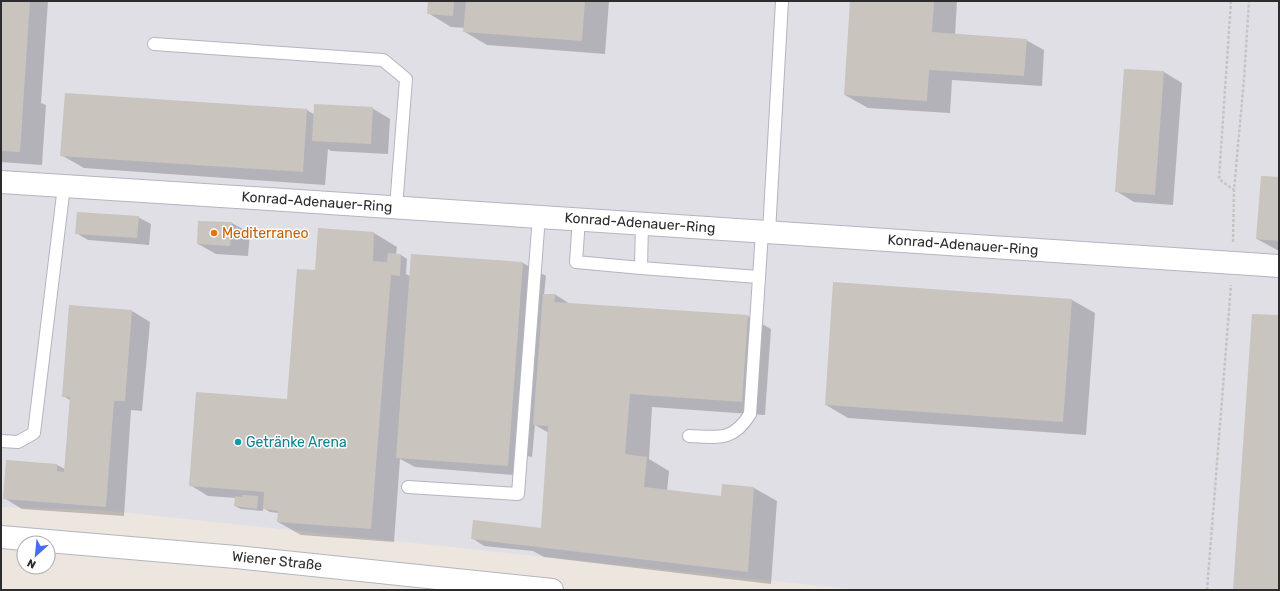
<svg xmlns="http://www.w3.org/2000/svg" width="1280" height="591" font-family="Rubik,sans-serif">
  <rect width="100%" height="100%" fill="#ede6df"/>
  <path fill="#e0dfe6" d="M1,1H1279V590H858L100,510L1,507Z"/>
  <path fill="#0003" d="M1,1H48L41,103L46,105L42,165L1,162Z
    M429,1H609L605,54L487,45L465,32V28L451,27L428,13Z
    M851,1H957L955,35L1026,40L1044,50L1042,86L952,80L950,113L868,108L845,95Z
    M1125,70L1164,72L1182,83L1173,205L1134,202L1116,191Z
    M372,108L390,119L388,154L331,151L328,149L325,185L84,168L61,155L307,110L315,115Z
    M1279,178V251L1257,239Z
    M138,217L151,224L149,245L88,240L76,233Z
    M232,223L250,233L248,256L216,254L198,244Z
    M319,229L374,233L397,247L396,255H401L407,259L406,274L410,276L523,263L546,276L544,295H556L570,304L748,316L771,329L765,415L652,407L649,459L669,471L667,491L722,497L754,488L777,501L771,584L544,557L533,551L484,546L472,538L542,529L549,433L535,425L532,457L527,456L526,476L415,467L400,459L394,542L301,535L278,522L279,513L270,512L263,508V511L241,509L235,506L236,498L208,496L190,485L288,400L316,271Z
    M1072,300L1095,313L1086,435L848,418L826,405Z
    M132,311L150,322L142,411L131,410L124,516L22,509L4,498L57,465L65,469L70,400L63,396Z"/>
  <path fill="#c9c4bd" d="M1,1H30L20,152L1,151Z
    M428,1H454L453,16L427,14Z
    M466,1H585L582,41L463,32Z
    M850,1H934L932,32L1027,39L1024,76L929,70L927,101L844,95Z
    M1124,69L1164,71L1155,195L1115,192Z
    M65,93L307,109L303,172L60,156Z
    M314,104L373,107L371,144L312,141Z
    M1261,176L1279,177V241L1256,239Z
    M77,212L139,216L137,238L75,234Z
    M198,221L232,222L230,246L197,244Z
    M318,228L374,232L373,261L387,262L388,253L401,254L400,276L391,275L371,529L277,522L278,511L263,509L264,492L189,486L196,392L287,399L297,269L315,270Z
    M411,254L523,262L508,466L396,458Z
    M833,282L1072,299L1063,422L825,405Z
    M543,294H556L554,302L748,315L742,402L630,394L625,454L647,457L644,487L721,496L722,484L754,487L748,572L471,539L473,520L541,528L548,426L533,425Z
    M69,305L132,310L125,401H114L106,507L3,499L6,460L57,464V471L64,472L70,397H62Z
    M1252,314L1279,315V590H1233Z
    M243,495L258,496L257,509L234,506L235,496L242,497Z"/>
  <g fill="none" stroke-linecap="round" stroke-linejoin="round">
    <defs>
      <path id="service" d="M154,44L383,60L406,79L396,207
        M579,219L576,262L641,268
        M642,223L641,268L758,277
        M769,232L782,1
        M689,436C718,437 733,442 750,414L762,232
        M1,441L18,442L34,433L64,186
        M408,487L518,494L539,216"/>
      <path id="minor" d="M1,182L269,199L1279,266"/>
      <path id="tertiary" d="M1,537L236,557L552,590"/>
    </defs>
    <use href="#service" stroke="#b2b5bf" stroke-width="14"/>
    <use href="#minor" stroke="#b2b5bf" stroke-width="24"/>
    <use href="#tertiary" stroke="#b2b5bf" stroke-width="24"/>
    <path stroke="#c4c4c4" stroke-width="2.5" stroke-dasharray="3 2" stroke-linecap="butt" d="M1231,1L1219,179L1234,190
      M1233,242L1234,190L1244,79L1249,1
      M1207,590L1231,285"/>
    <use href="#service" stroke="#fff" stroke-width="12"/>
    <use href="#minor" stroke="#fff" stroke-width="22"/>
    <use href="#tertiary" stroke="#fff" stroke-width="22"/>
  </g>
  <circle fill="#e8710a" stroke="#fff" stroke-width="1.5" cx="214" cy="233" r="4"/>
  <circle fill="#0f9aa8" stroke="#fff" stroke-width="1.5" cx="238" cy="442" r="4"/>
  <g text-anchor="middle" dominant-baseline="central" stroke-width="3" stroke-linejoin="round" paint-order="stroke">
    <g font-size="14" fill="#2c2c2c" stroke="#fff">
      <text transform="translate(317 202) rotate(4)">Konrad-Adenauer-Ring</text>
      <text transform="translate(640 223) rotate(4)">Konrad-Adenauer-Ring</text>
      <text transform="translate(963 245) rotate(4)">Konrad-Adenauer-Ring</text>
      <text transform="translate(277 561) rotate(6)">Wiener Straße</text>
    </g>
    <g font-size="14" fill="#c56008" stroke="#fff" text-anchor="start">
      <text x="222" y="233">Mediterraneo</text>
    </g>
    <g font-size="14" fill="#0d838f" stroke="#fff" text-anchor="start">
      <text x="246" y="442">Getränke Arena</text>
    </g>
  </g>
  <rect width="1280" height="591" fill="none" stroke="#2c2c2c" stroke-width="4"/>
  <g transform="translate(36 555) rotate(207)"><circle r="19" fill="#ffffff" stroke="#ababab"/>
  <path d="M0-3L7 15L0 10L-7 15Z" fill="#456cf3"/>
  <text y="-6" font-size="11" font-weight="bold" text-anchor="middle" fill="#2c2c2c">N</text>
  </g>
</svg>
